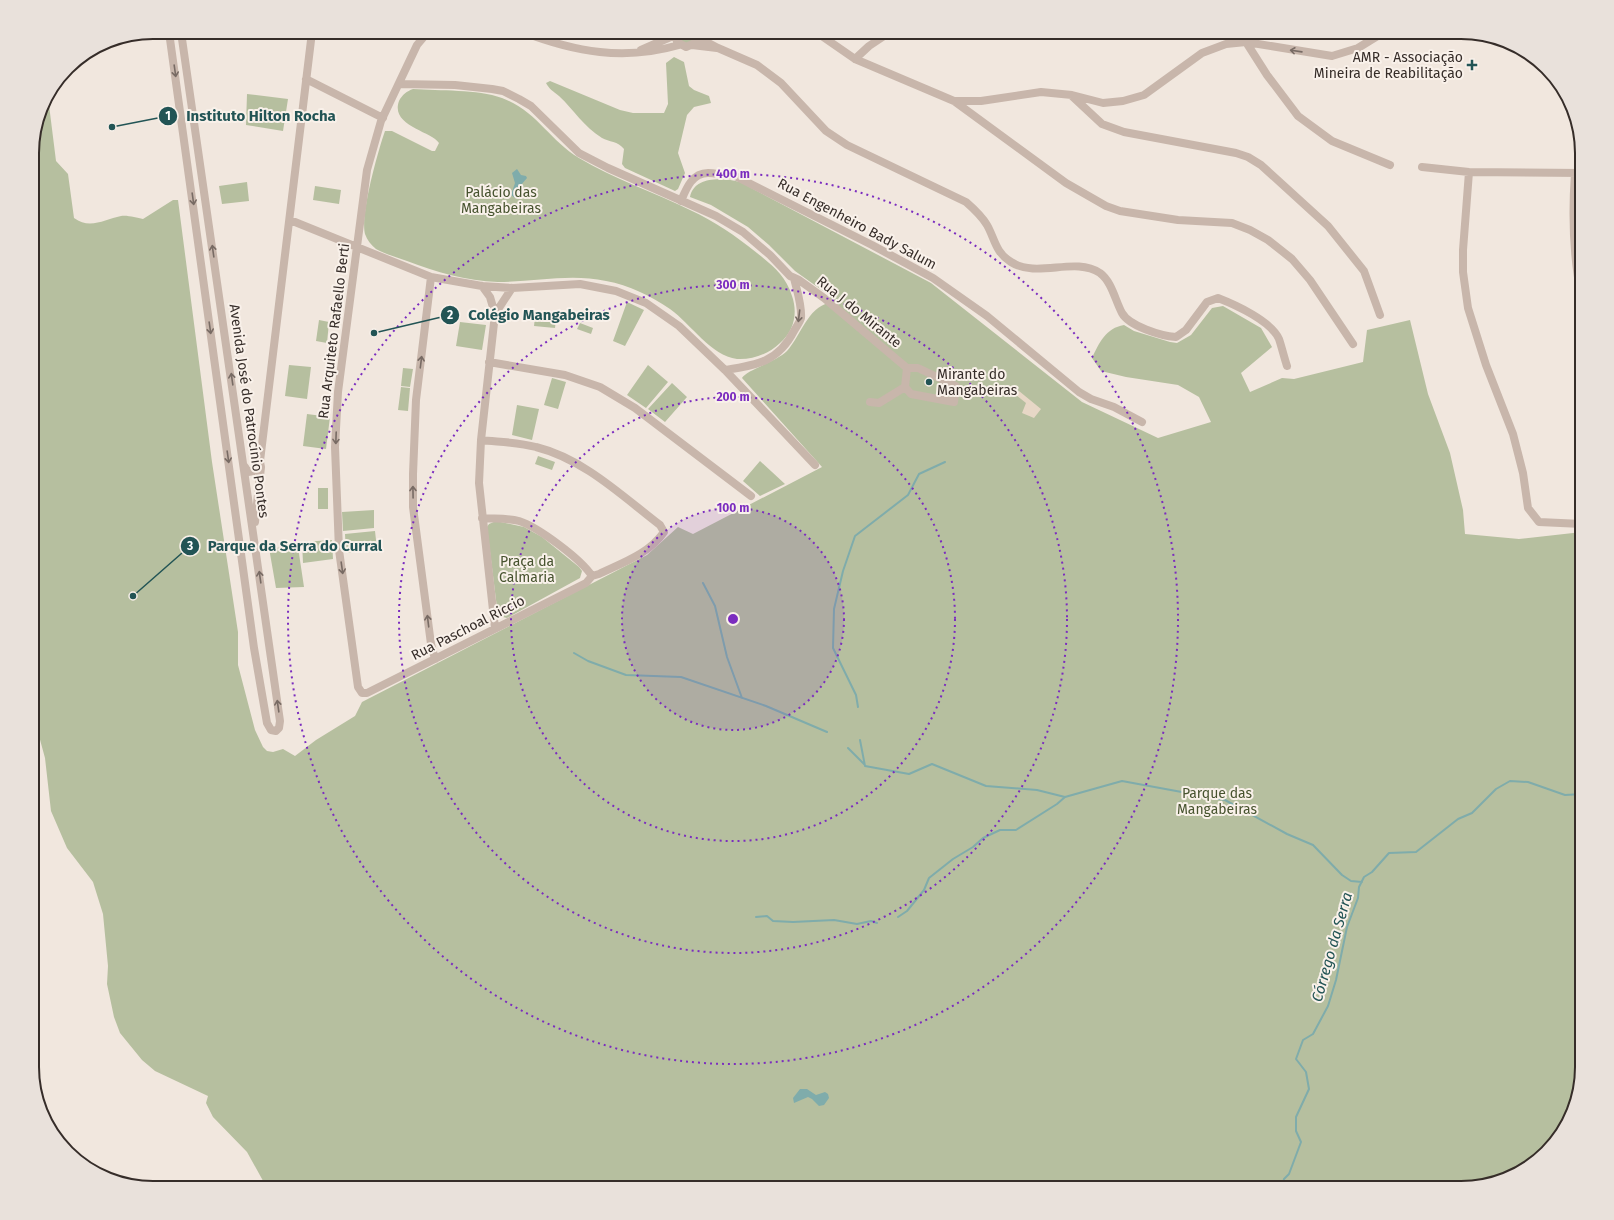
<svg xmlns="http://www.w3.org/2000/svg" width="1614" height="1220" font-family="'Fira Sans',sans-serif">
  <rect width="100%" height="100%" fill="#f1e7de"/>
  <path fill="#b6bf9f" d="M678,32H693L694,36L691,43H681Z
    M674,57L684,62L689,86L694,90L709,96L711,103L694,107L687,115L678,153L685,173L678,189L675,191L625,168L622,164L624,149C618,141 609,142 602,138C584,127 574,110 559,96C553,91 549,89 546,83L550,81L620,110L633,113H664L668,104L666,63Z
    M413,89C440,91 477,89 502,98C537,111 549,140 579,158C614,179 654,192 690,210C714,221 736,236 757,253C773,266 786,276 792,296C798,313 794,331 780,343C769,354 752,360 737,359C711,356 691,324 670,309C651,296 629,285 606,281C570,273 534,282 498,282C466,281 436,272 407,261C396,257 385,254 376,249C371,245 367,240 365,234C360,215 378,151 385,131H392L432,151H435L439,143C431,131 390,126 399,101C402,95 407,91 413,89Z
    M247,94L288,99L283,131L246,125Z
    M48,97L56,161L68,174L74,218C90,230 105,219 121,216C128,215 137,218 143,219L173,200H178L212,462L238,632V665L255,730L263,747L267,751L273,752L283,749L295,756L316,740L355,716L362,702L647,555L678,527L693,534L822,467L742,378C746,370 776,362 787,351C800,337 808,307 829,303L830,296L795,271L769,245L748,227L711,205L690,197C694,175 725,178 740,182L931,283L1082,402L1158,438L1211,422L1199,397L1178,385L1126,377L1101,371L1092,358C1099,343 1106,328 1124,325L1134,331L1170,342L1177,343L1191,335L1212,308L1223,306L1261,328L1272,347L1241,373L1250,392L1282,378L1294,379L1363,362L1367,330L1410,320L1428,394L1450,453L1463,510L1465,534L1519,539L1582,532V1067L1575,1106L1557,1141L1514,1176L1461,1188H267L247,1152L213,1117L206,1103L208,1096L155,1071L142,1060L120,1033L114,1017L107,984L108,966L103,914L93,882L67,848L51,811L45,758L36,725V719L35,725L32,721V146L41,107Z
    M247,182L249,201L222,204L219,186Z
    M315,186L341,190L339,204L313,200Z
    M1582,187V277C1579,258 1573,202 1582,187Z
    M627,302L644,310L625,346L613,341Z
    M535,317L556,319L555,328L534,326Z
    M319,320L329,322L327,343L316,341Z
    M460,322L486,325L482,350L456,346Z
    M580,323L593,328L591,334L577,329Z
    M289,365L311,367L307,399L285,396Z
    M648,365L668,382L646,408L627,395Z
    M403,368L413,369L410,387L401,386Z
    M552,378L566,382L558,409L544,405Z
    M672,383L687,397L665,422L648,409Z
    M401,387L410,388L408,411L398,410Z
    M517,405L539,409L532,440L512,435Z
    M307,414L330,417L326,449L303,446Z
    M538,456L555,462L552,470L535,464Z
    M760,461L785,484L760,496L743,481Z
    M318,488H328V509H318Z
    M374,510V528L343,531L342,512Z
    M496,521L524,527L542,537L579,567L582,571L580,578L507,618L503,617L497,608L487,527L489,524Z
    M375,531L377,549L346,553L345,534Z
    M332,540L333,559L303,563L302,542Z
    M298,547L304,587L276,588L269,548Z"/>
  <path fill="#e7d7c6" d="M1019,391L1041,409L1034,418L1022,413L1026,403L1016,395Z"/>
  <path fill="#7facab" d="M517,169L521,175L526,176L527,178L521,185L518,195L515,198L511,195L515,183L512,173Z
    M800,1089H807L816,1095L825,1092L828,1094L829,1098L824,1105L819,1106L812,1099L808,1097L794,1103L793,1098Z"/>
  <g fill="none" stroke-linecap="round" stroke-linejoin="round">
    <path stroke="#7facab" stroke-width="2" d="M703,583L715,606L727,657L742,698
      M574,653L588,661L626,675L681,677L766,706L827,732
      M858,707L856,695L833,648L834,609L843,571L855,536L908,495L919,474L945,462
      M860,740L865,766L909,774L932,764L986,786L1037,790L1065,797
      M848,748L864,764
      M756,917L767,916L773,921L793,922L834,920L857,924L871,921L877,923
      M898,917L907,911L924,890L929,878L953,859L973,847L983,838L1000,830H1016L1057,804L1065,797L1122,781L1225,800L1287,834L1313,845L1342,875L1351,881L1362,882
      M1282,1188L1284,1179L1289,1174L1301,1142L1296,1131V1117L1309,1089L1306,1072L1296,1059L1303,1040L1313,1034L1328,1006L1336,980L1347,927L1358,898L1359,887L1364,877L1372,872L1389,853L1416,852L1458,819L1472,813L1496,789L1510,781L1528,782L1565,795L1582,794"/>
    <path stroke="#c8b6ab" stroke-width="8" d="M169,32L254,648L267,723L271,730L276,731L279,728L280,721L181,32
      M428,32L417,45L381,121L367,170L338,392L335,447L339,550L358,687L362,693H367L586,583L592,576L599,574C622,563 649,554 664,532L660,525C622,496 584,459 536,447C518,442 499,442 481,440
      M523,32C575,52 624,61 679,45
      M675,32L677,42L686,47L695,43L697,37L696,32
      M816,32L855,59L954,101L1066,183L1106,206L1120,211L1178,220L1232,223L1250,230L1268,240L1292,259L1310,280L1353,344
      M697,37L718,48L757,65L781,83L826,131L847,145L966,202C974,209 981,215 987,225C995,239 995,252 1011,262C1038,279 1074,256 1100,273C1112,282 1115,300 1122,313C1129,326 1161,336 1176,337L1186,330L1207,302L1218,298C1236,305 1271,321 1279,339C1282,348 1284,357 1287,366
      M1246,42L1267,75L1298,116L1332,141L1390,165
      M692,45L717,48
      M641,50L675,35
      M855,59L869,46L890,32
      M306,79L383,118
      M399,84L455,85L492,89L503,91L519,99L531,106L579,153L608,168L716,216L743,232L770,255L790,276L799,280L824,298L907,368
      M1072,96L1102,124L1124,132L1236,153L1248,157L1261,165L1328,226L1364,271L1380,315
      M954,101H981L1041,92L1072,95L1103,103L1123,101L1144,95L1202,53L1226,44L1246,42L1332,56L1358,48L1384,32
      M1422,167L1469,172L1582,173
      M1469,172L1463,250V272L1468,308L1486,365L1513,434L1523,473L1528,508L1539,522L1582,524
      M1575,173C1572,215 1573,258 1582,299
      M681,201C686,189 692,173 708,173C717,173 724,176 733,175L872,245L933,278L987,316L1079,392L1091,399L1114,407L1142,422
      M290,220L431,277L482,286L512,288L580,284L616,291L646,303L679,326L725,370L815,465
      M431,277L416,400L413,474V507L431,644L435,659
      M482,286L490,297L495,314L512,288
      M495,314L481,440L479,483L495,628
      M489,362L565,375L600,387L635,408L751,496
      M907,368H918L956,386L954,402L911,394L905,387Z
      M725,370C757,365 778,362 794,331C796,327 800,322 801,318C802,305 797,291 794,278
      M870,402L879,403L905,387
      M245,467L248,472L254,471L260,461L312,32
      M482,518C494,519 508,518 519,521C538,527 581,559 592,576
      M255,522L261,467L260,462"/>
  </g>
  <defs><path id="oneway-shaft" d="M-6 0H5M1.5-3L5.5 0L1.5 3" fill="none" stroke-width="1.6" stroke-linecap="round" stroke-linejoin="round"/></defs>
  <g stroke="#786b64">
    <use href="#oneway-shaft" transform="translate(1296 51) rotate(-172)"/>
    <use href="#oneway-shaft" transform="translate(175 71) rotate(82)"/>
    <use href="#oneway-shaft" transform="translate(193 199) rotate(82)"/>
    <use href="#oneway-shaft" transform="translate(213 251) rotate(-98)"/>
    <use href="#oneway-shaft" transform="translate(799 316) rotate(97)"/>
    <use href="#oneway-shaft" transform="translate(210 328) rotate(82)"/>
    <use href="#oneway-shaft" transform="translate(421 362) rotate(-83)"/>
    <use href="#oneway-shaft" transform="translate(232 379) rotate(-98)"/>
    <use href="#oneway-shaft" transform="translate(336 438) rotate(92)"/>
    <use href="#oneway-shaft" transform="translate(228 457) rotate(82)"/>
    <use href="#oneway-shaft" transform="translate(413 492) rotate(-91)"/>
    <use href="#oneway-shaft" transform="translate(342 568) rotate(82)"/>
    <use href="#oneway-shaft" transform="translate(260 577) rotate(-98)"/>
    <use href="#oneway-shaft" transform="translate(428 621) rotate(-97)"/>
    <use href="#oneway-shaft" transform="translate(278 706) rotate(-98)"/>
  </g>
  <circle cx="733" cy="619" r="111" fill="#7b2cbf" fill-opacity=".12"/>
  <g fill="none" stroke="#7b2cbf" stroke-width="2" stroke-dasharray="2 4">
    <circle cx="733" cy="619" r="111"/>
    <circle cx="733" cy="619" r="222"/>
    <circle cx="733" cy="619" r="334"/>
    <circle cx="733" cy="619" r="445"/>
  </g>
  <g fill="#225455" stroke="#f9f1ea" stroke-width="1.5">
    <path d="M1470 59h4v4h4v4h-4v4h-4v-4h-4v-4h4z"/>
    <circle cx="929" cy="382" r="4"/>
  </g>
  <g text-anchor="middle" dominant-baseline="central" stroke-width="4" stroke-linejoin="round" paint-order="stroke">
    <g font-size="14" fill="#362d29" stroke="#f9f1ea" text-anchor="end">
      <text x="1463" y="57">AMR - Associação<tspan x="1463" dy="16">Mineira de Reabilitação</tspan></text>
      <text x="937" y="374" text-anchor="start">Mirante do<tspan x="937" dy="16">Mangabeiras</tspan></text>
    </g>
    <g font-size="14" fill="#47532f" stroke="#f9f1ea">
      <text x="501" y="192">Palácio das<tspan x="501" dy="16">Mangabeiras</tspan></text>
      <text x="527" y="561">Praça da<tspan x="527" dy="16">Calmaria</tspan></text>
      <text x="1217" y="793">Parque das<tspan x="1217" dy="16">Mangabeiras</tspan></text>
    </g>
    <g font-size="14" fill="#362d29" stroke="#f9f1ea">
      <text transform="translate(857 224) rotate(28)">Rua Engenheiro Bady Salum</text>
      <text transform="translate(859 312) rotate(39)">Rua J do Mirante</text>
      <text transform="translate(334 331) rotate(-83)">Rua Arquiteto Rafaello Berti</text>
      <text transform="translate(249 411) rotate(82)">Avenida José do Patrocínio Pontes</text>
      <text transform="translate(468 628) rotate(-27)">Rua Paschoal Riccio</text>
    </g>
    <g font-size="15" font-style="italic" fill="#225455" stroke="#f9f1ea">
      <text transform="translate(1332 947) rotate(-74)">Córrego da Serra</text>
    </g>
  </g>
  <path d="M0 0H1614V1220H0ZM153 39H1461A114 114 0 0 1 1575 153V1067A114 114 0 0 1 1461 1181H153A114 114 0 0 1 39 1067V153A114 114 0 0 1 153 39Z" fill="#e9e1db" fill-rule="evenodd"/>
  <path fill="none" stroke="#362d29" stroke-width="2" d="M153 39H1461A114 114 0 0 1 1575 153V1067A114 114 0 0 1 1461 1181H153A114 114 0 0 1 39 1067V153A114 114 0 0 1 153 39Z"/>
  <circle cx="733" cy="619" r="6" fill="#7b2cbf" stroke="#f9f1ea" stroke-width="2"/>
  <g font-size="12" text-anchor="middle" font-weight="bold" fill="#7b2cbf" stroke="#f9f1ea" stroke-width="4" stroke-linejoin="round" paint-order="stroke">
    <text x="733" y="178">400 m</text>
    <text x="733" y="289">300 m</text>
    <text x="733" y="401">200 m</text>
    <text x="733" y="512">100 m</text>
  </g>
  <path fill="none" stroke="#225455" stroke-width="1.5" d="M112 127L168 116M374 333L450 315M133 596L190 546"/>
  <g fill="#225455" stroke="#f9f1ea" stroke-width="1.5">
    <circle cx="112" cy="127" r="4"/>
    <circle cx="374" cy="333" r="4"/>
    <circle cx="133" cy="596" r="4"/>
    <circle cx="168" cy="116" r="10"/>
    <circle cx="450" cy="315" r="10"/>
    <circle cx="190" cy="546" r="10"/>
  </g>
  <g font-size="12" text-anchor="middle" font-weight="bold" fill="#fff">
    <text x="168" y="120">1</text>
    <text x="450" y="319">2</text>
    <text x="190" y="550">3</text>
  </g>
  <g font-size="15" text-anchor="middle" font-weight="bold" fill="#225455" stroke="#f9f1ea" stroke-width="4" stroke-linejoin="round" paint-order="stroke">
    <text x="261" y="121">Instituto Hilton Rocha</text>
    <text x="539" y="320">Colégio Mangabeiras</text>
    <text x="295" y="551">Parque da Serra do Curral</text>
  </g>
</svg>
